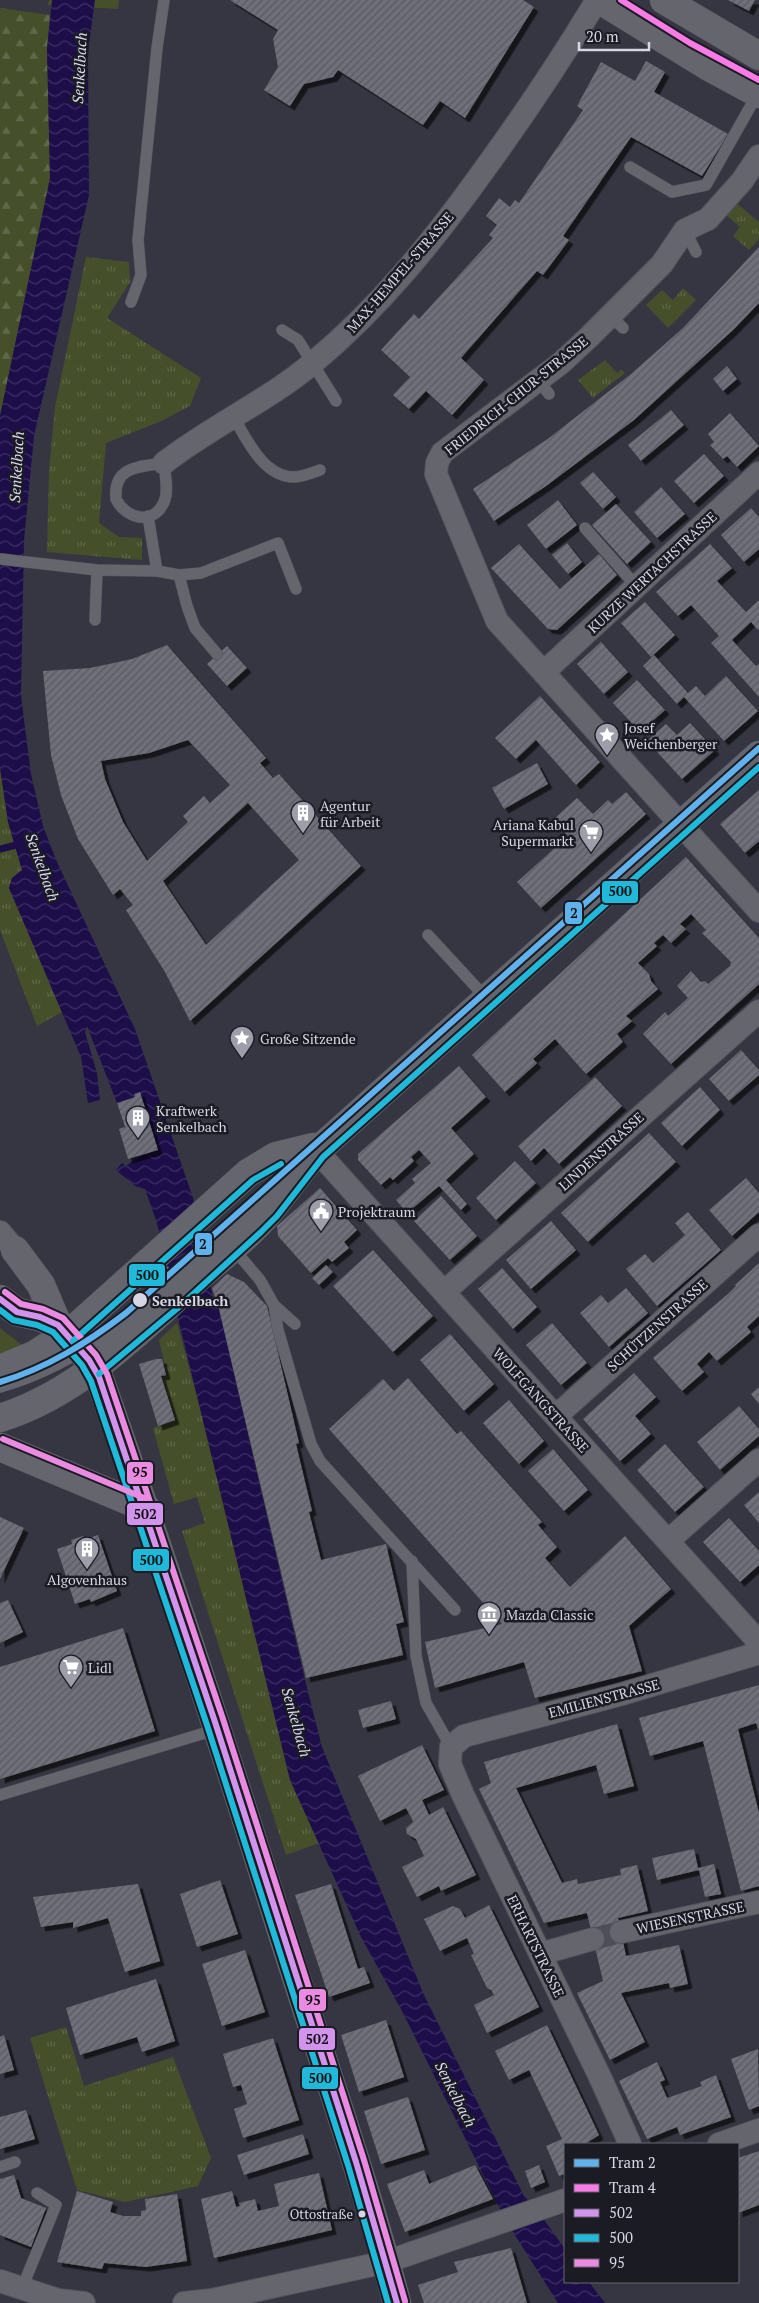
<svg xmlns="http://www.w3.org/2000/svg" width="759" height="2303" font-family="'PT Serif',serif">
  <defs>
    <pattern id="grass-tufts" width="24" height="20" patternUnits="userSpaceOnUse" patternTransform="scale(1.25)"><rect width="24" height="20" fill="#45502a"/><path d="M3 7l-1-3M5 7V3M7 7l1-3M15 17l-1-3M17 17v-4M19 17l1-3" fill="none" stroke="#5f6849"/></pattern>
    <pattern id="forest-firs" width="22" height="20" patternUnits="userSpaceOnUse" patternTransform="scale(1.25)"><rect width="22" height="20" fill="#45502a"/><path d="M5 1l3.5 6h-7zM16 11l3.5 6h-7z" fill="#5f6849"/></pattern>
    <pattern id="water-waves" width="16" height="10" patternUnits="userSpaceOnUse" patternTransform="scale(1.25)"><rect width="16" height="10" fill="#1d0e4a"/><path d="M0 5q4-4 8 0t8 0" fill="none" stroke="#3d3064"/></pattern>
    <pattern id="building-hatch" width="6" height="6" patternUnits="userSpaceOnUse" patternTransform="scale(1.25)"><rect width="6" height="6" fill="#6f6f7a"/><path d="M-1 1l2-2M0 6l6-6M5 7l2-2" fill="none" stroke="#5a5a62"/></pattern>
    <filter id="shadow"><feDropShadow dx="4.5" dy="4.5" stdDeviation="0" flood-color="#0009"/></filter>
  </defs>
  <rect width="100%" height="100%" fill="#363642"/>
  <path fill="url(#grass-tufts)" d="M736,203L759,222V239L749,250L733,236L740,227L726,215Z
    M86,257L129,262L130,282L107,318L201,378L190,406L159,422L106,443L99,523L119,537L142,538V560L47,552L49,470L55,407Z
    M683,288L696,300L668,328L646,305L662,290L673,300Z
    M605,360L617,373L622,370L625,373L593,398L578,380Z
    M0,768L8,822L22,870L12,878L9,888L62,1012L37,1026L0,930Z
    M177,1323L201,1411L290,1780L319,1843L286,1855L182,1531L205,1523L197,1497L174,1504L153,1428L176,1420L162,1377L167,1375L159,1340Z
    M66,2027L84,2086L173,2057L211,2158L198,2186L125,2202L77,2190L30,2038Z"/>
  <path fill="url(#forest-firs)" d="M0,8L50,15L47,49L50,178L0,416Z"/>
  <path fill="#45502a" d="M49,0H119L118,9L48,5Z
    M0,1328L22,1345L0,1356Z"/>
  <path fill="url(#water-waves)" d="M52,0H95L88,52L89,195L34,436L24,541L21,694L23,712L31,774L43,826L57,862L135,1029L193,1198L214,1303L219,1309L305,1680L322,1747L424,1995L524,2196L537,2210L565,2249V2282H589L605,2303H558L506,2221L402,2011L361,1937L290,1780L179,1322L157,1223L145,1189L135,1186L116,1170L122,1163L126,1166L135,1159L117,1103L87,1026L85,1032L97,1073L100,1100L88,1103L81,1057L9,888L12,878L22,870L8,822L0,768V416L50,178L47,49Z"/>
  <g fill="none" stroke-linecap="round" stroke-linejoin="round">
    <path stroke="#1d0e4a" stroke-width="7" d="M0,849L24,843"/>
  </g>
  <path fill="url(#building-hatch)" fill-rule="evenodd" filter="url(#shadow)" d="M230,0H523L534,7L465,118L440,101L423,125L338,70L333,77L304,84L290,106L264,90L278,67L273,39L278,30Z
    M728,0H755L749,11Z
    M646,61L665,72L654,92L728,134L702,176L631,137L563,236L569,240L543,275L537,271L461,358L484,380L452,415L426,391L409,409L393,395L410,377L381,350L414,314L419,319L493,238L489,235L497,225L486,216L499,198L510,207L515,200L519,203L583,110L577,106L601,62L635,81Z
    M759,247V303L733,330L634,420L546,486L494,521L473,489L549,438L631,374L683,328Z
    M727,366L737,379L723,391L713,379Z
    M671,410L684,425L641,461L628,445Z
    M730,413L759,446L737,467L727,456L723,459L710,445L714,442L708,434Z
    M704,454L724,476L694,503L674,481Z
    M593,472L616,497L603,509L580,483Z
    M661,487L685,514L657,538L634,512Z
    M558,500L577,525L546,549L527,525Z
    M616,504L651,542L627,564L592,525Z
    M751,508L759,517V549L744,562L721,535Z
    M567,543L582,562L568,574L552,555Z
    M519,544L560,589L599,554L617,575L557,630L548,629L491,568Z
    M710,544L732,568L717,581L746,612L759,600V629L758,630L751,622L732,640L756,666L759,664V697L711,643L719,636L691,605L678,616L656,592Z
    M645,602L675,635L651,657L621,623Z
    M601,642L628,672L604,694L577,664Z
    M167,645L266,758L260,763L273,778L279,774L361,866L190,1021L165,972L126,910L133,905L120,889L113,895L78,839L61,795L51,755L43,671L90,668L132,659ZM188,740L230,785L210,803L204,796L183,816L188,822L147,861L123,822L105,779L101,761L149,753ZM248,803L299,860L206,945L163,881Z
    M227,646L247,668L227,686L207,664Z
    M654,655L688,693L696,686L705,696L726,676L758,711L724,741L684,697L677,704L643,666Z
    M637,680L665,710L640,732L613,703Z
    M540,696L600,762L576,785L536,740L516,759L495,738Z
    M690,723L715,750L682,779L647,741L666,724L677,735Z
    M537,763L548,784L504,809L492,788Z
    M759,790V841L745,853L720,824Z
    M626,792L646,814L541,908L517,882L568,836L553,820L577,798L593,814L608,800L612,804Z
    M686,857L759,938V984L671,1064L643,1034L665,1012L668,1016L688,998L677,986L691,971L701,982L705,981L708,984L730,966L731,962L702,933L706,930L691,914L680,924L686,929L671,943L663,935L654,943L657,946L638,963L649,974L651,981L658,989L626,1016L632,1021L617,1034L623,1042L586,1074L555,1039L533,1059L537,1063L505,1092L472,1055Z
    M741,1050L759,1070V1075L729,1101L709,1079Z
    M459,1066L486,1097L451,1128L474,1154L446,1180L467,1204L461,1210L439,1186L407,1213L396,1200L415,1183L412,1179L431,1163L419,1150L411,1157L414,1161L393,1180L390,1177L381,1185L358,1160V1154Z
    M595,1077L622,1106L559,1164L544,1148L531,1161L518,1146Z
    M700,1087L720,1110L682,1146L661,1123Z
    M140,1092L158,1150L128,1159L119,1129L125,1127L117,1103L135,1097L134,1094Z
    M649,1133L676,1162L588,1242L561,1213Z
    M515,1161L536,1183L496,1220L476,1198Z
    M746,1178L759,1193V1212L732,1236L709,1210Z
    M320,1188L357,1230L344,1242L349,1248L332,1262L328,1258L311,1273L278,1236L277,1226Z
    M441,1196L477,1236L450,1260L414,1221Z
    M688,1212L721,1250L657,1306L626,1269L645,1254L653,1263L685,1235L675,1223Z
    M551,1221L576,1250L531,1289L506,1260Z
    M373,1250L433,1316L393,1352L333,1286Z
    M759,1263V1316L747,1327L751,1332L717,1361L709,1352L697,1364L704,1372L682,1391L653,1358L729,1293L736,1286L735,1285Z
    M165,1264L169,1268L149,1284L146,1280Z
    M326,1265L333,1272L319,1285L312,1278Z
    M502,1268L537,1307L513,1329L478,1289Z
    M227,1274L244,1282L267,1306L299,1443L296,1444L312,1511L309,1512L321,1560L386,1544L404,1622L396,1624L403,1655L306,1678L219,1309L212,1288Z
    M626,1288L648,1313L609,1347L580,1313L601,1295L608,1303Z
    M552,1323L587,1363L561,1385L526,1345Z
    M450,1334L494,1384L464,1411L420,1360Z
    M156,1359H162L166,1375L161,1376L175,1420L158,1426L139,1364Z
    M634,1373L656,1397L635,1416L651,1434L620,1461L583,1419Z
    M408,1378L457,1434L461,1431L542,1522L538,1525L557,1547L545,1558L570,1587L625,1536L671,1589L629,1626L642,1671L535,1698L524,1662L435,1688L425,1642L502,1624L329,1429L383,1379L394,1391Z
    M759,1387V1404L751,1394Z
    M509,1400L544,1441L519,1464L483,1423Z
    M739,1406L759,1429V1436L720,1470L697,1442Z
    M665,1444L704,1487L675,1512L637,1470Z
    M553,1449L588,1490L564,1511L528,1471Z
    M759,1492V1523L744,1505Z
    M0,1517L24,1528L0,1579Z
    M729,1518L759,1551V1565L740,1582L703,1542Z
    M98,1535L117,1591L91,1602L90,1599L75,1604L57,1549L72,1544L71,1540L83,1536L84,1540Z
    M8,1600L23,1632L0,1643V1603Z
    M123,1628L155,1731L0,1779V1667Z
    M759,1685V1731L756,1723L738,1729L759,1813V1886L741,1891L703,1741L650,1756L639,1718Z
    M391,1701L396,1719L363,1728L358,1710Z
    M617,1724L634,1786L604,1794L596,1765L516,1788L562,1883L577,1879L578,1884L621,1875L620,1869L637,1865L648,1911L618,1918L626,1956L679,1945L688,1984L670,1988L669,1983L621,1993L645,2042L610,2060L577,1993L603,1981L587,1913L544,1923L479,1789L491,1783L484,1762Z
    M422,1745L444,1790L422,1800L429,1815L443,1807L476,1875L441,1891L439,1886L417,1897L402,1867L424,1856L416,1839L407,1834L406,1828L413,1822L412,1819L406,1808L380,1821L358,1776Z
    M694,1849L698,1868L714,1864L721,1894L705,1897L699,1870L657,1880L652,1858Z
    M220,1880L238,1934L197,1947L180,1894Z
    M138,1884L160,1961L125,1972L108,1918L73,1928V1922L41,1927L33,1897Z
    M331,1884L358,1969L364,1967L370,1983L329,1997L295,1895Z
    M489,1905L539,2007L487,2033L474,2005L494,1995L491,1990L487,1988L471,1955L474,1954L467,1938L440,1951L424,1919L453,1906L460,1909L465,1918Z
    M245,1950L265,2012L222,2026L202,1964Z
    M156,1979L175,2041L142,2052L137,2037L80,2055L66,2008Z
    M386,2020L404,2077L359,2092L341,2035Z
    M547,2025L599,2135L585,2144H565V2174L559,2176L546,2146L562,2139L529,2070L509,2080L495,2051Z
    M4,2035L14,2070L0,2074V2037Z
    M273,2038L299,2120L243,2138L234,2109L247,2104L241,2085L233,2087L223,2054Z
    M758,2049L759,2106L749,2110L731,2059Z
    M657,2062L665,2080L660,2082L667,2098L702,2086L700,2082L716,2075L731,2117L680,2135L677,2127L647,2139L619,2081Z
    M408,2097L425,2150L381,2164L364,2111Z
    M26,2110L35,2139L0,2149V2117Z
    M303,2134L309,2154L244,2175L237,2155Z
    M759,2151V2205L738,2213V2158Z
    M475,2165L493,2199L405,2232L387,2184L424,2170L429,2184Z
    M539,2165L545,2182L531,2188L525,2171Z
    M319,2173L332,2230L214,2258L201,2199L232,2191L236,2207L240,2206L239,2203L255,2199L258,2211L279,2206L274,2184Z
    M14,2175L21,2198L46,2208L31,2247L0,2235V2179Z
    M77,2191L113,2202L110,2212L123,2216H141V2211L146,2210L145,2199L177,2194L187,2261L146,2267L104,2263L102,2269L57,2262Z
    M511,2248L527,2303H424L418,2285L458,2272L454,2262Z"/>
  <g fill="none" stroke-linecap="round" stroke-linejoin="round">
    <path stroke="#4e4e5a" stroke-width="22" stroke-dasharray="22 11" stroke-linecap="butt" d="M593,1939L621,1932"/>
    <defs>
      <path id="lane" d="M630,167L672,192L706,185L758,93
        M685,230L696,252
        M131,302L141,275L138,240L157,48L164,0
        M611,316L623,328
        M282,330L298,340L336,401
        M538,380L549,394
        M233,416C246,438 263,477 294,477C302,477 312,473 320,470
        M164,463C165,475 169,491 164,502C153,527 125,518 116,499C113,466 139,467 164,463Z
        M148,516L157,571
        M585,528L637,587
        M0,559L97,570L157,571L179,575L201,573L278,543L296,589
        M179,575L187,606L195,628L217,654
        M95,620L97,570
        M428,935L487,999
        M232,1247L260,1280L274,1305L278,1330L311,1444L320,1461L455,1610
        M274,1305L295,1324
        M0,1387C105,1358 183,1271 263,1201
        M412,1561L416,1656L426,1703L451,1747
        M0,1795L218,1729
        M0,2167L15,2162
        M22,2288L56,2205L37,2193"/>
      <path id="street" d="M759,156L742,181L708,219L685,230L662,264L588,338L561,363L442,453L437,463L436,474L497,621L759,911
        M164,463C211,426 268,401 314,362C380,307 434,240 484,170C524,115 562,58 597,0
        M544,672L759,473
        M317,1151L755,1638L759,1653
        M0,1232L15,1250
        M444,1292L759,1011
        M556,1416L759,1235
        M668,1541L759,1460
        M621,1932L759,1902
        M540,1954L593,1939
        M630,2144L600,2077L463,1795L450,1764L451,1747L464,1736L622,1694L759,1653
        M719,2144L759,2130
        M0,2281L58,2300L84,2303
        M184,2303L212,2300L386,2262L565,2200"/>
      <path id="secondary" d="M600,0L709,67L759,94
        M664,0L759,56
        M15,1250L41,1285L58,1325L89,1360L99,1377C164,1560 223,1745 281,1930C320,2054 364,2177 397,2303
        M0,1299L17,1312L40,1317L58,1325
        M0,1369L34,1355L73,1330L248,1173L276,1156L313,1147L317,1151
        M0,1418C78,1394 141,1330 200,1276C224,1255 250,1235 270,1211C286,1191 301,1170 317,1151L759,755
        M0,1447L146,1508"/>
    </defs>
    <use href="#lane" stroke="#53535d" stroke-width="12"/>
    <use href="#street" stroke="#53535d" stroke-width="24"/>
    <use href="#secondary" stroke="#53535d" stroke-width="29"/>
    <use href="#lane" stroke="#65656d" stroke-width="11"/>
    <use href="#street" stroke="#65656d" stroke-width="22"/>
    <use href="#secondary" stroke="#65656d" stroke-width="28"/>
    <defs>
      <path id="bus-1" d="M0,1299L17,1312L40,1317L58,1325L89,1360L99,1377L215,1722L356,2162L397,2303"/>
      <path id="bus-2" d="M0,1310L13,1320L37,1325L53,1332L82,1365L91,1381L207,1725L348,2165L388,2303
        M73,1341L253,1180L281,1164
        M99,1374L179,1307L261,1232L277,1216L323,1157L759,767"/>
      <path id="bus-3" d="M5,1292L21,1304L43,1309L63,1318L96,1355L107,1374L223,1719L364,2160L405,2301
        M3,1439L149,1500"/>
    </defs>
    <use href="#bus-1" stroke="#1b1b24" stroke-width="10"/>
    <use href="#bus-2" stroke="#1b1b24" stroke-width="10"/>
    <use href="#bus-3" stroke="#1b1b24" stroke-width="10"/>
    <use href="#bus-1" stroke="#d193ec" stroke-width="6"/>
    <use href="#bus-2" stroke="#20b9da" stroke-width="6"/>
    <use href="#bus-3" stroke="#eb8ae1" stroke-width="6"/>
    <defs>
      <path id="tram-1" d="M0,1382C47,1368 87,1343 126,1313L759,748"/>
      <path id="tram-2" d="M621,0L690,43L759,80"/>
    </defs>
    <use href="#tram-1" stroke="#1b1b24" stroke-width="10"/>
    <use href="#tram-2" stroke="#1b1b24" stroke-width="10"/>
    <use href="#tram-1" stroke="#60b2ec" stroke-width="6"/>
    <use href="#tram-2" stroke="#fa7be6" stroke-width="6"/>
  </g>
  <defs>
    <symbol id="sight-pin" viewBox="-11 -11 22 30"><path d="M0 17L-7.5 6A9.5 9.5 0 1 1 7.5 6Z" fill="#9e9eab" stroke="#1b1b24"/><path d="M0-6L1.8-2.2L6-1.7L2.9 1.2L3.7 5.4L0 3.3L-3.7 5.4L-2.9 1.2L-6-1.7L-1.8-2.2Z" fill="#fff"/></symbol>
    <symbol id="building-pin" viewBox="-11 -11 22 30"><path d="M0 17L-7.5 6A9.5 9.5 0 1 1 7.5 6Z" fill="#9e9eab" stroke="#1b1b24"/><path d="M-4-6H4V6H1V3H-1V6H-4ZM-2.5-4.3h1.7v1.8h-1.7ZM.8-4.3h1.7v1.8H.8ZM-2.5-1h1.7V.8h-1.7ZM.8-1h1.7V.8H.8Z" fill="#fff"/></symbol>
    <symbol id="supermarket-pin" viewBox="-11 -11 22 30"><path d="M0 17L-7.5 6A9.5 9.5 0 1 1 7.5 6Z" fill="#9e9eab" stroke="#1b1b24"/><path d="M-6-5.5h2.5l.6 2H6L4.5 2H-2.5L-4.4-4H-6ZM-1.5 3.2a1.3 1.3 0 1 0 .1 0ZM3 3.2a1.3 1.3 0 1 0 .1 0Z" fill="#fff"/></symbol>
    <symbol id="civic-pin" viewBox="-11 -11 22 30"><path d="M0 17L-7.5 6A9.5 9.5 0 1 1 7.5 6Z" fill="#9e9eab" stroke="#1b1b24"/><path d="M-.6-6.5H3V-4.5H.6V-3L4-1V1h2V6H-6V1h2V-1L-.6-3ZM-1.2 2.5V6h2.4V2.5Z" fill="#fff"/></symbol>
    <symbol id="museum-pin" viewBox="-11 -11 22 30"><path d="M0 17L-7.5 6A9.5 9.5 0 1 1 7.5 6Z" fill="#9e9eab" stroke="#1b1b24"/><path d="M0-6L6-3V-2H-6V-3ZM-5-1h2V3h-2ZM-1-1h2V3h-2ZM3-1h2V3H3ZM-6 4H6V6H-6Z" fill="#fff"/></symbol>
  </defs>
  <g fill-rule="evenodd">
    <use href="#sight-pin" x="593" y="721" width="28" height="38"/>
    <use href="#building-pin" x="289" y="799" width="28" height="38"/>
    <use href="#supermarket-pin" x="577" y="818" width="28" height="38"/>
    <use href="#sight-pin" x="228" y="1024" width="28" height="38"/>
    <use href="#building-pin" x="124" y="1104" width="28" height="38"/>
    <use href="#civic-pin" x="307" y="1197" width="28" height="38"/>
    <use href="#building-pin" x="73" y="1535" width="28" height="38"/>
    <use href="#museum-pin" x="475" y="1600" width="28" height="38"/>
    <use href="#supermarket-pin" x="57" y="1653" width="28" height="38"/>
  </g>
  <g fill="#d6d6e4" stroke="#1b1b24" stroke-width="2">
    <circle cx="140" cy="1300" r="8"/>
    <circle cx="362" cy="2214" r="4.5"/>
  </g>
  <g text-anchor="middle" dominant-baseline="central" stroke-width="5" stroke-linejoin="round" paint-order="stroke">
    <g font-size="13" fill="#d6d6e4" stroke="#1b1b24" text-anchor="end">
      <text x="353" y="2214">Ottostraße</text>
    </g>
    <g font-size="14" fill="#d6d6e4" stroke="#1b1b24">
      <text transform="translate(400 272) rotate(-49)">MAX-HEMPEL-STRASSE</text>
      <text transform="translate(516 395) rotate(-39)">FRIEDRICH-CHUR-STRASSE</text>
      <text transform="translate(652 572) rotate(-43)">KURZE WERTACHSTRASSE</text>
      <text transform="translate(601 1151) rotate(-42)">LINDENSTRASSE</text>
      <text transform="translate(657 1325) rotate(-42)">SCHÜTZENSTRASSE</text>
      <text transform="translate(541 1400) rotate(48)">WOLFGANGSTRASSE</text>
      <text transform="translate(604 1698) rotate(-15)">EMILIENSTRASSE</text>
      <text transform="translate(690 1917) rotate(-12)">WIESENSTRASSE</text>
      <text transform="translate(536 1946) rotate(64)">ERHARTSTRASSE</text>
    </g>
    <g font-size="14" fill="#d6d6e4" stroke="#1b1b24" text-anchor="start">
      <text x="624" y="727">Josef<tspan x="624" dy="16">Weichenberger</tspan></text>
      <text x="320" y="805">Agentur<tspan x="320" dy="16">für Arbeit</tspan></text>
      <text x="574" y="824" text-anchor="end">Ariana Kabul<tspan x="574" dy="16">Supermarkt</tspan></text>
      <text x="260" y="1038">Große Sitzende</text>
      <text x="156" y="1110">Kraftwerk<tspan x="156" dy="16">Senkelbach</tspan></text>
      <text x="338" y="1211">Projektraum</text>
      <text x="87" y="1579" text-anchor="middle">Algovenhaus</text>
      <text x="506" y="1614">Mazda Classic</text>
      <text x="88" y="1667">Lidl</text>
    </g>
    <g font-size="14" font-weight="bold" fill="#d6d6e4" stroke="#1b1b24" text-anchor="start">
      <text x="152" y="1300">Senkelbach</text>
    </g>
    <g font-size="15" font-style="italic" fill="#dadaef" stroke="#1b1b24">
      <text transform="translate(79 68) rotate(-87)">Senkelbach</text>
      <text transform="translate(16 467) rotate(-87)">Senkelbach</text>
      <text transform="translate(43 867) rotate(70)">Senkelbach</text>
      <text transform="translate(297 1722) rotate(74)">Senkelbach</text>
      <text transform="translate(456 2094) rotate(63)">Senkelbach</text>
    </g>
  </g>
  <g stroke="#1b1b24" stroke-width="2">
    <rect x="601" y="880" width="38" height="24" rx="5" fill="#20b9da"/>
    <rect x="564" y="901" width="19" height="24" rx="5" fill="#60b2ec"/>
    <rect x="194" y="1232" width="19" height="24" rx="5" fill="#60b2ec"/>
    <rect x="128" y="1263" width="38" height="24" rx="5" fill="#20b9da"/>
    <rect x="126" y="1461" width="28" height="24" rx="5" fill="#eb8ae1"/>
    <rect x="126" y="1502" width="38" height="24" rx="5" fill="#d193ec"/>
    <rect x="132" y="1548" width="38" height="24" rx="5" fill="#20b9da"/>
    <rect x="298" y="1988" width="29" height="24" rx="5" fill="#eb8ae1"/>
    <rect x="298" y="2027" width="38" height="24" rx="5" fill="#d193ec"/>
    <rect x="301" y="2066" width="38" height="24" rx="5" fill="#20b9da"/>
  </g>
  <g font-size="14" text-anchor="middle" font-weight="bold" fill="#111">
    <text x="620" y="896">500</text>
    <text x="574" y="918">2</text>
    <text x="203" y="1249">2</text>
    <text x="147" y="1280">500</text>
    <text x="140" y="1477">95</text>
    <text x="145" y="1519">502</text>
    <text x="151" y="1565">500</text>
    <text x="313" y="2005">95</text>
    <text x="317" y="2044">502</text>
    <text x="320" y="2083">500</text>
  </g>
  <rect x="564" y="2143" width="175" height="140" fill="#1b1b24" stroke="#666671"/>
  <rect x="574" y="2159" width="25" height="8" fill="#60b2ec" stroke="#666671"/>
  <text x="609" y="2168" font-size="15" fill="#d6d6e4">Tram 2</text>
  <rect x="574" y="2184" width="25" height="8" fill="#fa7be6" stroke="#666671"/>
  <text x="609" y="2193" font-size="15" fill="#d6d6e4">Tram 4</text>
  <rect x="574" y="2209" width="25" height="8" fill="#d193ec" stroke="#666671"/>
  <text x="609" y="2218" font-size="15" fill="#d6d6e4">502</text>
  <rect x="574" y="2234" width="25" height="8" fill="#20b9da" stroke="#666671"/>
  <text x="609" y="2243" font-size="15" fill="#d6d6e4">500</text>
  <rect x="574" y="2259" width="25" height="8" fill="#eb8ae1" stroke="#666671"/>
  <text x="609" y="2268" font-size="15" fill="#d6d6e4">95</text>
  <path d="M579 42v8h70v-8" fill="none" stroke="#d6d6e4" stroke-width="2.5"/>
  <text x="586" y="42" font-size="15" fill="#d6d6e4" stroke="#1b1b24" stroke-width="4" paint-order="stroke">20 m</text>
</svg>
